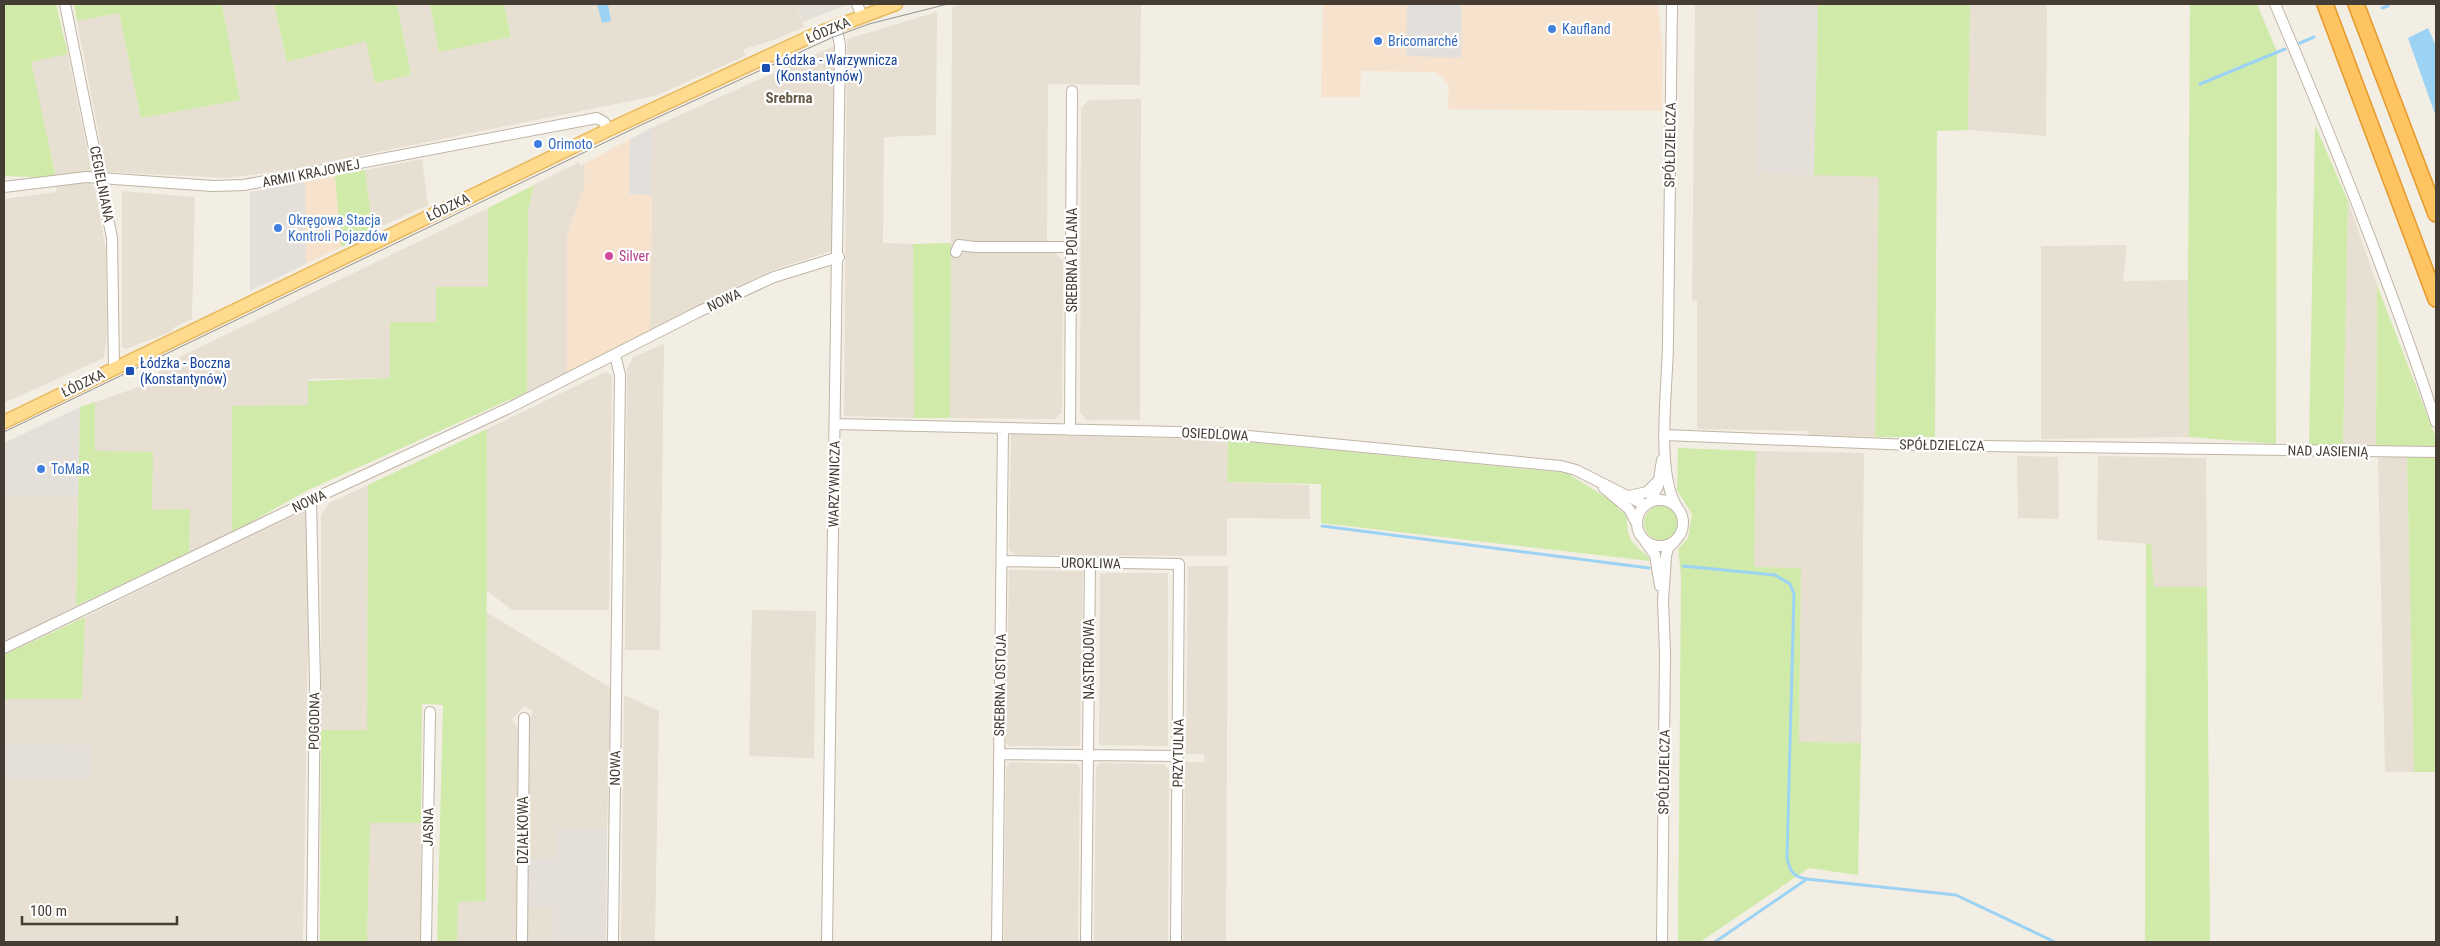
<svg xmlns="http://www.w3.org/2000/svg" width="2440" height="946" font-family="'Roboto Condensed',sans-serif">
  <rect width="100%" height="100%" fill="#f3eee4"/>
  <path fill="#e7dfd1" d="M222,4H274L287,62L366,41L375,83L411,75L397,4H430L439,51L511,37L504,4H796L804,27L774,40L744,49L745,56L655,96L294,169L228,178L106,172L77,21L119,13L141,118L240,100Z
    M963,4H1141L1140,85L1048,84L1047,251H1054L1063,261L1062,412L1055,419L950,418L952,7Z
    M1695,4H1758L1757,173L1879,176L1875,437L1809,435L1808,431L1699,429L1697,427V301L1692,300Z
    M1970,4H2047L2046,136L1968,130Z
    M937,12L936,135L884,137L883,243L913,244L914,418L844,416L847,39Z
    M834,46L832,251L773,270L650,330L653,127Z
    M68,54L91,170L89,173L56,178L30,62Z
    M1141,99L1140,420H1087L1080,412L1081,108L1089,100Z
    M422,159L428,205L373,230L365,170Z
    M579,162L580,166L585,163L584,188L567,234V372L527,392L528,211L534,185Z
    M88,181L95,188L106,251L107,335L104,358L4,403V199L56,192V186Z
    M122,191L195,197L192,319L173,328V331L126,349L122,347Z
    M2348,201L2377,285L2376,447H2343Z
    M488,208V287L436,322L391,378L308,379V405L232,406V533L189,552L190,510H152L95,451V402L159,380V367Z
    M2127,245L2123,281L2188,280L2189,437L2041,439V246Z
    M664,344L660,650H625L627,369L633,357Z
    M605,372L612,375L609,610H512L487,591V429Z
    M1011,434L1228,440L1227,482L1309,485L1310,519L1227,518V556L1015,555L1009,549Z
    M1756,451L1864,453L1861,743L1799,742L1801,568L1754,567Z
    M2017,456L2058,457L2059,519L2018,518Z
    M2098,456L2206,458L2207,587H2154L2151,544L2097,540Z
    M2407,457L2414,772H2385L2378,458Z
    M368,485L367,730H321V515L329,503Z
    M4,496H78L76,606L4,642Z
    M307,509L308,637L303,942H4V778L90,779V746L4,744V699H82L85,617Z
    M1188,566H1228L1226,942H1183L1185,762H1204V754H1186Z
    M1009,570L1083,571L1080,746H1009L1006,743Z
    M1100,573H1168V746L1099,745Z
    M752,610L816,611L814,758L749,756Z
    M486,612L611,688L607,830H555V858H528V722L533,711L524,706L512,719L520,732L517,942H457L458,902L486,901Z
    M624,695L659,711L655,942H621Z
    M1011,762L1077,764L1080,768L1078,942H1004L1006,766Z
    M1101,763L1164,764L1169,770L1168,942H1094L1096,767Z
    M370,822L421,823V942H367Z
    M527,906H554L553,942H527Z"/>
  <path fill="#f7e3cd" d="M1323,4H1658L1663,54L1662,111L1448,109L1449,85L1436,72L1361,71L1360,97H1321Z
    M653,127L650,330L567,372V234L584,188L585,163Z
    M335,176L341,247L306,264L305,182Z"/>
  <path fill="#e5dfd9" d="M796,4H847V5L803,22Z
    M1758,4H1818L1814,175L1756,173Z
    M305,182L306,264L250,291V192Z
    M80,407L78,496H4V443Z
    M4,744L90,745V779L4,778Z
    M555,830H607L606,942H553L554,907L527,906L528,858H555Z"/>
  <path fill="#d0eaaa" d="M4,4H56L68,54L31,62L56,178L4,176Z
    M74,4H222L240,100L141,118L119,13L77,21Z
    M274,4H397L411,75L375,83L366,41L287,62Z
    M430,4H504L511,37L439,52Z
    M1818,4H1970L1968,130L1937,131L1935,437H1875L1879,177L1814,175Z
    M2190,4H2257L2277,52L2276,444L2189,437L2188,280Z
    M2315,125L2348,201L2343,447L2309,445Z
    M365,170L373,230L341,247L335,176Z
    M534,185L528,211L527,392L308,490L232,533V406L308,405V381L390,378V322H436V287H488V208Z
    M951,243L950,418H914L913,244Z
    M2377,285L2436,438V447H2376Z
    M95,402V451L153,452L152,510L190,509L189,552L76,606L80,407Z
    M487,429L486,901L458,902L457,942H437L443,705L422,704L421,823H370L367,942H320L321,730H367L368,485Z
    M1228,440L1567,473L1618,505L1617,508L1626,515C1628,526 1626,537 1636,546C1641,552 1647,553 1650,561L1321,523V484L1227,482Z
    M1678,448L1756,451L1754,567L1801,568L1799,742L1861,743L1858,875L1809,868L1700,942H1678L1681,576L1678,549L1688,538L1692,514L1677,490Z
    M2436,456V772H2414L2407,457Z
    M1644 523a17 17 0 1 1 34 0a17 17 0 1 1-34 0Z
    M2146,543L2151,544L2154,587H2207L2210,942H2145Z
    M85,617L82,699H4V655Z"/>
  <path fill="#e3e0dc" d="M1407,4H1462L1461,58L1406,56Z
    M653,127L652,195L629,194L630,139Z"/>
  <path fill="#9cd3f4" d="M597,4H608L611,21L602,23Z
    M2428,28L2436,46V117L2408,38Z"/>
  <g fill="none" stroke-linecap="round" stroke-linejoin="round">
    <path stroke="#9cd3f4" stroke-width="3" d="M2382,8L2388,6
      M2300,43L2314,37
      M2200,84L2285,49
      M1322,526L1649,568
      M1683,566L1775,575L1790,584L1794,594L1787,858C1790,871 1793,877 1807,879
      M1715,942L1807,879L1956,895L2055,942"/>
    <defs>
      <path id="minor" d="M65,4L112,238L114,368
        M857,4L862,16
        M1672,4C1670,116 1669,229 1668,342C1668,384 1655,472 1677,507
        M2275,4C2334,142 2389,279 2436,422
        M4,187L86,177L213,186L244,185L597,118L604,122L608,130
        M956,252L959,245L975,247H1072
        M835,424L1218,433L1561,466L1576,470L1645,505
        M1070,430L1072,91
        M1665,435L1911,445L2436,452
        M1604,488L1629,509L1637,524
        M1629,496L1647,492L1657,482
        M1637 523a23 23 0 1 1 46 0a23 23 0 1 1-46 0Z
        M311,500L315,682L312,942
        M1651,501L1658,486L1662,460
        M1645,541L1655,555L1660,586
        M1002,561L1179,564L1176,942
        M4,648L311,500L509,408L700,311L774,277L839,257
        M1000,754L1178,756
        M426,942L430,712
        M522,942L524,718
        M613,942L620,375L615,355
        M827,942L840,45L836,26
        M997,942L1003,429
        M1086,942L1090,563
        M1662,942L1665,653L1663,601L1666,556L1668,548L1675,541"/>
      <path id="major" d="M4,422L608,130L816,34L896,4"/>
      <path id="highway" d="M2325,4L2436,299
        M2356,4L2436,214"/>
    </defs>
    <use href="#minor" stroke="#bfb5a6" stroke-width="12"/>
    <use href="#major" stroke="#eab95b" stroke-width="15"/>
    <use href="#highway" stroke="#e5992b" stroke-width="18"/>
    <use href="#minor" stroke="#fff" stroke-width="10"/>
    <use href="#major" stroke="#ffdb90" stroke-width="12"/>
    <use href="#highway" stroke="#ffc462" stroke-width="15"/>
    <path stroke="#949494" stroke-width="1" d="M4,432L641,125L831,38L869,24L948,4"/>
  </g>
  <g fill="#3f7fe0" stroke="#fff" stroke-width="2">
    <circle cx="1552" cy="29" r="5"/>
    <circle cx="1378" cy="41" r="5"/>
    <circle cx="538" cy="144" r="5"/>
    <circle cx="278" cy="228" r="5"/>
    <circle cx="41" cy="469" r="5"/>
  </g>
  <g fill="#1a4fb4" stroke="#fff" stroke-width="2">
    <rect x="761" y="63" width="10" height="10" rx="2.5"/>
    <rect x="125" y="366" width="10" height="10" rx="2.5"/>
  </g>
  <circle fill="#d1479c" stroke="#fff" stroke-width="2" cx="609" cy="256" r="5"/>
  <g text-anchor="middle" dominant-baseline="central" stroke-width="4.5" stroke-linejoin="round" paint-order="stroke">
    <g font-size="14" fill="#366cbe" stroke="#fff" text-anchor="start">
      <text x="1562" y="29">Kaufland</text>
      <text x="1388" y="41">Bricomarché</text>
      <text x="548" y="144">Orimoto</text>
      <text x="288" y="220">Okręgowa Stacja<tspan x="288" dy="16">Kontroli Pojazdów</tspan></text>
      <text x="51" y="469">ToMaR</text>
    </g>
    <g font-size="14" fill="#453d33" stroke="#fff">
      <text transform="translate(828 30) rotate(-23)">ŁÓDZKA</text>
      <text transform="translate(1670 145) rotate(-89)">SPÓŁDZIELCZA</text>
      <text transform="translate(311 173) rotate(-11)">ARMII KRAJOWEJ</text>
      <text transform="translate(102 184) rotate(79)">CEGIELNIANA</text>
      <text transform="translate(448 207) rotate(-26)">ŁÓDZKA</text>
      <text transform="translate(1072 260) rotate(-90)">SREBRNA POLANA</text>
      <text transform="translate(724 300) rotate(-25)">NOWA</text>
      <text transform="translate(83 383) rotate(-26)">ŁÓDZKA</text>
      <text transform="translate(1215 434) rotate(3)">OSIEDLOWA</text>
      <text transform="translate(1942 445) rotate(1)">SPÓŁDZIELCZA</text>
      <text transform="translate(2328 451) rotate(1)">NAD JASIENIĄ</text>
      <text transform="translate(834 484) rotate(-89)">WARZYWNICZA</text>
      <text transform="translate(309 501) rotate(-25)">NOWA</text>
      <text transform="translate(1091 563) rotate(1)">UROKLIWA</text>
      <text transform="translate(1089 659) rotate(-90)">NASTROJOWA</text>
      <text transform="translate(1000 685) rotate(-89)">SREBRNA OSTOJA</text>
      <text transform="translate(314 721) rotate(-89)">POGODNA</text>
      <text transform="translate(1178 753) rotate(-89)">PRZYTULNA</text>
      <text transform="translate(615 768) rotate(-89)">NOWA</text>
      <text transform="translate(1664 772) rotate(-89)">SPÓŁDZIELCZA</text>
      <text transform="translate(428 827) rotate(-89)">JASNA</text>
      <text transform="translate(523 830) rotate(-90)">DZIAŁKOWA</text>
    </g>
    <g font-size="14" fill="#164399" stroke="#fff" text-anchor="start">
      <text x="776" y="60">Łódzka - Warzywnicza<tspan x="776" dy="16">(Konstantynów)</tspan></text>
      <text x="140" y="363">Łódzka - Boczna<tspan x="140" dy="16">(Konstantynów)</tspan></text>
    </g>
    <g font-size="14" fill="#b23c85" stroke="#fff" text-anchor="start">
      <text x="619" y="256">Silver</text>
    </g>
    <g font-size="15" font-weight="bold" fill="#685b4a" stroke="#fff">
      <text x="789" y="98">Srebrna</text>
    </g>
  </g>
  <rect width="2440" height="946" fill="none" stroke="#453d33" stroke-width="10"/>
  <path d="M22 916v8h155v-8" fill="none" stroke="#453d33" stroke-width="2.5"/>
  <text x="30" y="916" font-size="15" fill="#453d33" stroke="#ffffff" stroke-width="4" paint-order="stroke">100 m</text>
</svg>
